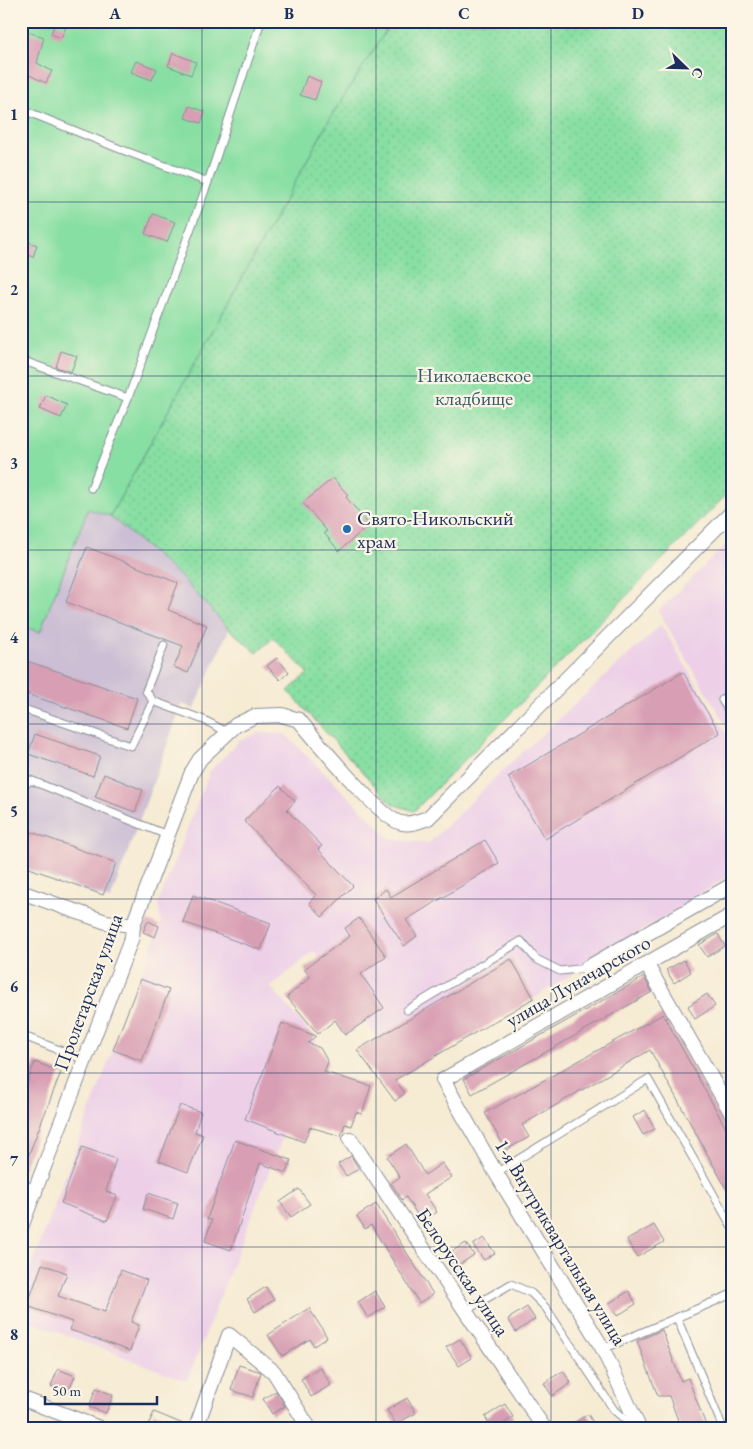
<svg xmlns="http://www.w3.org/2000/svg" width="753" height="1449" font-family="'EB Garamond',serif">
  <defs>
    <pattern id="grass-dots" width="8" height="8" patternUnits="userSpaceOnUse" patternTransform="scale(1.25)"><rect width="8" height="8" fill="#88dfa3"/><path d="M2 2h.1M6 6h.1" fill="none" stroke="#75c08f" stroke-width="1.8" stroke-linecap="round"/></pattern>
  </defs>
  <rect width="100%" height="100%" fill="#fcf5e5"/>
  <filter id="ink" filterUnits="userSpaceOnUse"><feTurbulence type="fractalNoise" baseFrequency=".02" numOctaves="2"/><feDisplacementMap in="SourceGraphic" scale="10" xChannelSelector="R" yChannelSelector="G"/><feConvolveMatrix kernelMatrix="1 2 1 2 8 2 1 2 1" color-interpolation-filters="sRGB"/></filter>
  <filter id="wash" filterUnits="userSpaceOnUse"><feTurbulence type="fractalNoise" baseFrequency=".0096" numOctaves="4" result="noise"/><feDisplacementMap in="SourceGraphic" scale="20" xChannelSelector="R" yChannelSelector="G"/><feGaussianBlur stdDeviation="1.12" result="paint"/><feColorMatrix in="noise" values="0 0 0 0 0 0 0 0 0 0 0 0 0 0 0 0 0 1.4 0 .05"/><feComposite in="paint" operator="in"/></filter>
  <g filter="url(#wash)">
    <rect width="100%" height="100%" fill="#f6ebd3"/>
    <path fill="#edd0e8" d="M732,539V735L658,611Z
      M661,625L732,743V874L534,998L402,1076L377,1038L314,951L271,987L312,1035L318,1047L187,1381L21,1318V1294L161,923L158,903L210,771L239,741L259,733L285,734L391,839L429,843L501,772Z"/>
    <path fill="#ccbed4" d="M88,509L110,516L182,578L229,629L194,709L182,704L110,900L21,867V626L40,632Z"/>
    <path fill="url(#grass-dots)" stroke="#528780" d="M392,21H732V489L414,811L392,804L288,691L308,673L273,638L257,653L229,629L182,578L110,516L332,115Z"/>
    <path fill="#88dfa3" stroke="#528780" d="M21,21H392L332,115L110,516L88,509L40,632L21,626Z"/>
    <g id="blocks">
      <path fill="#d89eb3" d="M55,23L66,27L61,38L51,34Z
        M28,32L44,37L37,63L52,71L46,83L21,71V39L26,40Z
        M173,53L196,62L191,75L168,66Z
        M136,61L157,69L152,80L131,72Z
        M307,76L321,82L315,100L300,95Z
        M189,106L205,112L201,123L185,118Z
        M153,214L175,222L167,242L145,234Z
        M21,239L37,245L33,257L21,253Z
        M61,351L77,356L71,372L56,367Z
        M46,395L67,405L61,418L40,409Z
        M333,478L348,495L346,497L369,525L339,551L324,533L327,531L303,503Z
        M87,547L178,583L168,610L207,625L188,673L174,667L183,646L66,602Z
        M277,658L289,672L280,680L267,666Z
        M21,659L137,698L127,728L21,692Z
        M683,672L720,733L545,839L508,777Z
        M35,734L100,756L93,776L28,754Z
        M104,774L143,790L135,812L95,797Z
        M280,786L295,801L287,810L322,846L318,849L353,886L322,917L309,903L316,895L244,821Z
        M21,828L116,863L103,895L21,865Z
        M485,840L499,863L406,920L417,936L404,946L373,899L386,889L391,897Z
        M193,895L271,923L261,950L183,922Z
        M359,918L386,956L361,974L384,1008L345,1035L335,1020L318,1034L287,997L310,977L304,969L350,936L345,928Z
        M148,921L159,926L155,937L143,932Z
        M718,934L725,946L707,957L699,945Z
        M511,959L534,998L395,1080L405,1093L395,1101L357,1050Z
        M684,960L691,972L674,983L666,970Z
        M644,977L652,992L472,1094L464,1079Z
        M140,979L169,990L142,1061L113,1050Z
        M707,994L715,1006L695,1019L688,1006Z
        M663,1014L732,1139V1199L650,1050L522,1125L529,1137L506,1150L485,1113Z
        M282,1023L316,1036L308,1043L320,1048L328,1062L324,1072L371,1086L362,1114L356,1112L351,1126L345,1124L341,1136L310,1127L304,1142L245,1119Z
        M35,1062L61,1072L22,1172L21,1098Z
        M180,1105L201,1112L195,1132L203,1135L188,1172L159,1161Z
        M645,1110L655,1129L643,1135L633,1117Z
        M235,1140L291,1160L286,1173L260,1163L231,1250L205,1241L212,1220L207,1219Z
        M406,1144L425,1175L442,1163L452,1177L425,1194L437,1212L422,1222L406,1197L402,1200L391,1183L400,1177L387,1157Z
        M82,1147L116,1159L106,1191L117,1196L107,1221L61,1203Z
        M351,1156L359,1169L346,1176L338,1164Z
        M299,1189L310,1204L291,1217L280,1202Z
        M148,1193L178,1203L173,1219L143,1209Z
        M376,1204L433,1294L419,1303L371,1225L365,1229L357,1216Z
        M654,1225L664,1242L637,1257L627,1240Z
        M484,1238L495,1253L484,1260L473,1245Z
        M466,1243L474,1255L454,1268L446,1255Z
        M42,1264L67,1273L58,1296L105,1312L121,1270L147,1280L131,1322L139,1325L130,1351L70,1330L72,1322L27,1306Z
        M266,1287L274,1300L255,1312L247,1299Z
        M375,1291L385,1307L368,1318L358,1302Z
        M629,1291L636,1304L617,1316L609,1303Z
        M527,1307L535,1319L516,1332L508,1319Z
        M309,1308L327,1337L314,1346L310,1339L282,1356L268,1335Z
        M662,1330L681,1381L688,1378L707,1428H681L669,1396H658L637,1341Z
        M460,1339L472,1358L459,1366L446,1347Z
        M239,1365L261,1372L253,1397L231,1390Z
        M320,1367L331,1385L311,1397L301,1379Z
        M58,1369L75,1376L68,1393L51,1386Z
        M563,1371L571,1383L552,1396L544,1383Z
        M96,1388L113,1395L106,1413L89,1407Z
        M276,1391L285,1406L272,1414L263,1399Z
        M407,1398L416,1413L396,1424L387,1410Z
        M505,1404L513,1417L497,1428H492L485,1417Z
        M154,1412L188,1426L187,1428H147Z
        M588,1414L596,1428H566Z"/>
    </g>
  </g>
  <g filter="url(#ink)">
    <use href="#blocks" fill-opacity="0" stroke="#888d98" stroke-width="1"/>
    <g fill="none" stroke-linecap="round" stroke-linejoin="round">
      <defs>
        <path id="lane" d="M21,109L120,149L208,182
          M21,360L128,398
          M91,488L128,398L208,182L261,21
          M164,645L146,691L153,701L204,720L227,732
          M732,690L722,700L732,716
          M21,708L131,746L153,701
          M21,790L30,780L167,835
          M407,1010L521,941L536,959L560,971L587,968
          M21,1035L85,1060
          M496,1173L648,1079L732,1227
          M465,1311L511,1284L531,1293L546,1308L614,1410L634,1428
          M677,1318L723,1428
          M603,1349L732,1294"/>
        <path id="street" d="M21,892L106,922L133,925
          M647,965L732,1114
          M587,968L732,885
          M350,1139L544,1428
          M21,1188L35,1192
          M21,1227L132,937L133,925L192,772L200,759L236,725L255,716L282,715L299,720C315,739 382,821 402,823C411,825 419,821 428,818L732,512
          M21,1398L99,1428
          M196,1428L229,1335L274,1372L309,1428
          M639,1428L603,1349L496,1173L443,1080L732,915"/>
      </defs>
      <use href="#lane" stroke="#888d98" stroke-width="9"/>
      <use href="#street" stroke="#888d98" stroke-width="16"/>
      <use href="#lane" stroke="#fff" stroke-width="7"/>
      <use href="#street" stroke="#fff" stroke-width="14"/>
    </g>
  </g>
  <path fill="none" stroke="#1b2f5e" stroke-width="1" stroke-opacity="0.55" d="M202,21V1428M376,21V1428M551,21V1428M21,202H732M21,376H732M21,550H732M21,724H732M21,899H732M21,1073H732M21,1247H732"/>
  <circle fill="#1f6fb2" stroke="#fcf5e5" stroke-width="2" cx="347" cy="529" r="5"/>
  <g text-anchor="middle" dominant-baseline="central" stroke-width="4.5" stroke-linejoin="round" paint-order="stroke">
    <g font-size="20" fill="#365b6f" stroke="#fcf5e5">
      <text x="474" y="375">Николаевское<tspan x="474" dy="23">кладбище</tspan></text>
    </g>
    <g font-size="20" fill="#1b2f5e" stroke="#fcf5e5" text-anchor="start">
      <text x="357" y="518">Свято-Никольский<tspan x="357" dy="23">храм</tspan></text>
    </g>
    <g font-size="20" fill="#1b2f5e" stroke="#fcf5e5">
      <text transform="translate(578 981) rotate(-30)">улица Луначарского</text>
      <text transform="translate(88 992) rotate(-70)">Пролетарская улица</text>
      <text transform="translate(561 1242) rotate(59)">1-я Внутриквартальная улица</text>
      <text transform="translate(463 1272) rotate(56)">Белорусская улица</text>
    </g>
  </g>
  <rect width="753" height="1449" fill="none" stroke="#fcf5e5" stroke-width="55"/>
  <g transform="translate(686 68) rotate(113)" stroke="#fcf5e5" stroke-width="4" paint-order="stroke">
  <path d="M0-4L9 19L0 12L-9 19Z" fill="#1b2f5e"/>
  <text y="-8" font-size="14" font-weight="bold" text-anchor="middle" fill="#1b2f5e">С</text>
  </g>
  <path d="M45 1396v8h112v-8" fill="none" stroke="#1b2f5e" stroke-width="2.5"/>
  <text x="52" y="1396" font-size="15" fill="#1b2f5e" stroke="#fcf5e5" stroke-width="4" paint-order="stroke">50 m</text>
  <rect x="28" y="28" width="698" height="1394" fill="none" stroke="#1b2f5e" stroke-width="2"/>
  <g font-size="16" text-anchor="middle" font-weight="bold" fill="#1b2f5e">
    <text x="115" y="19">A</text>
    <text x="289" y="19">B</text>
    <text x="464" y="19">C</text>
    <text x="638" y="19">D</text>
    <text x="14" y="120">1</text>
    <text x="14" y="295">2</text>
    <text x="14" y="469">3</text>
    <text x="14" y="643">4</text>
    <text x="14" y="817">5</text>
    <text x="14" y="992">6</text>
    <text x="14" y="1166">7</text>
    <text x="14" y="1340">8</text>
  </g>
</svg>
